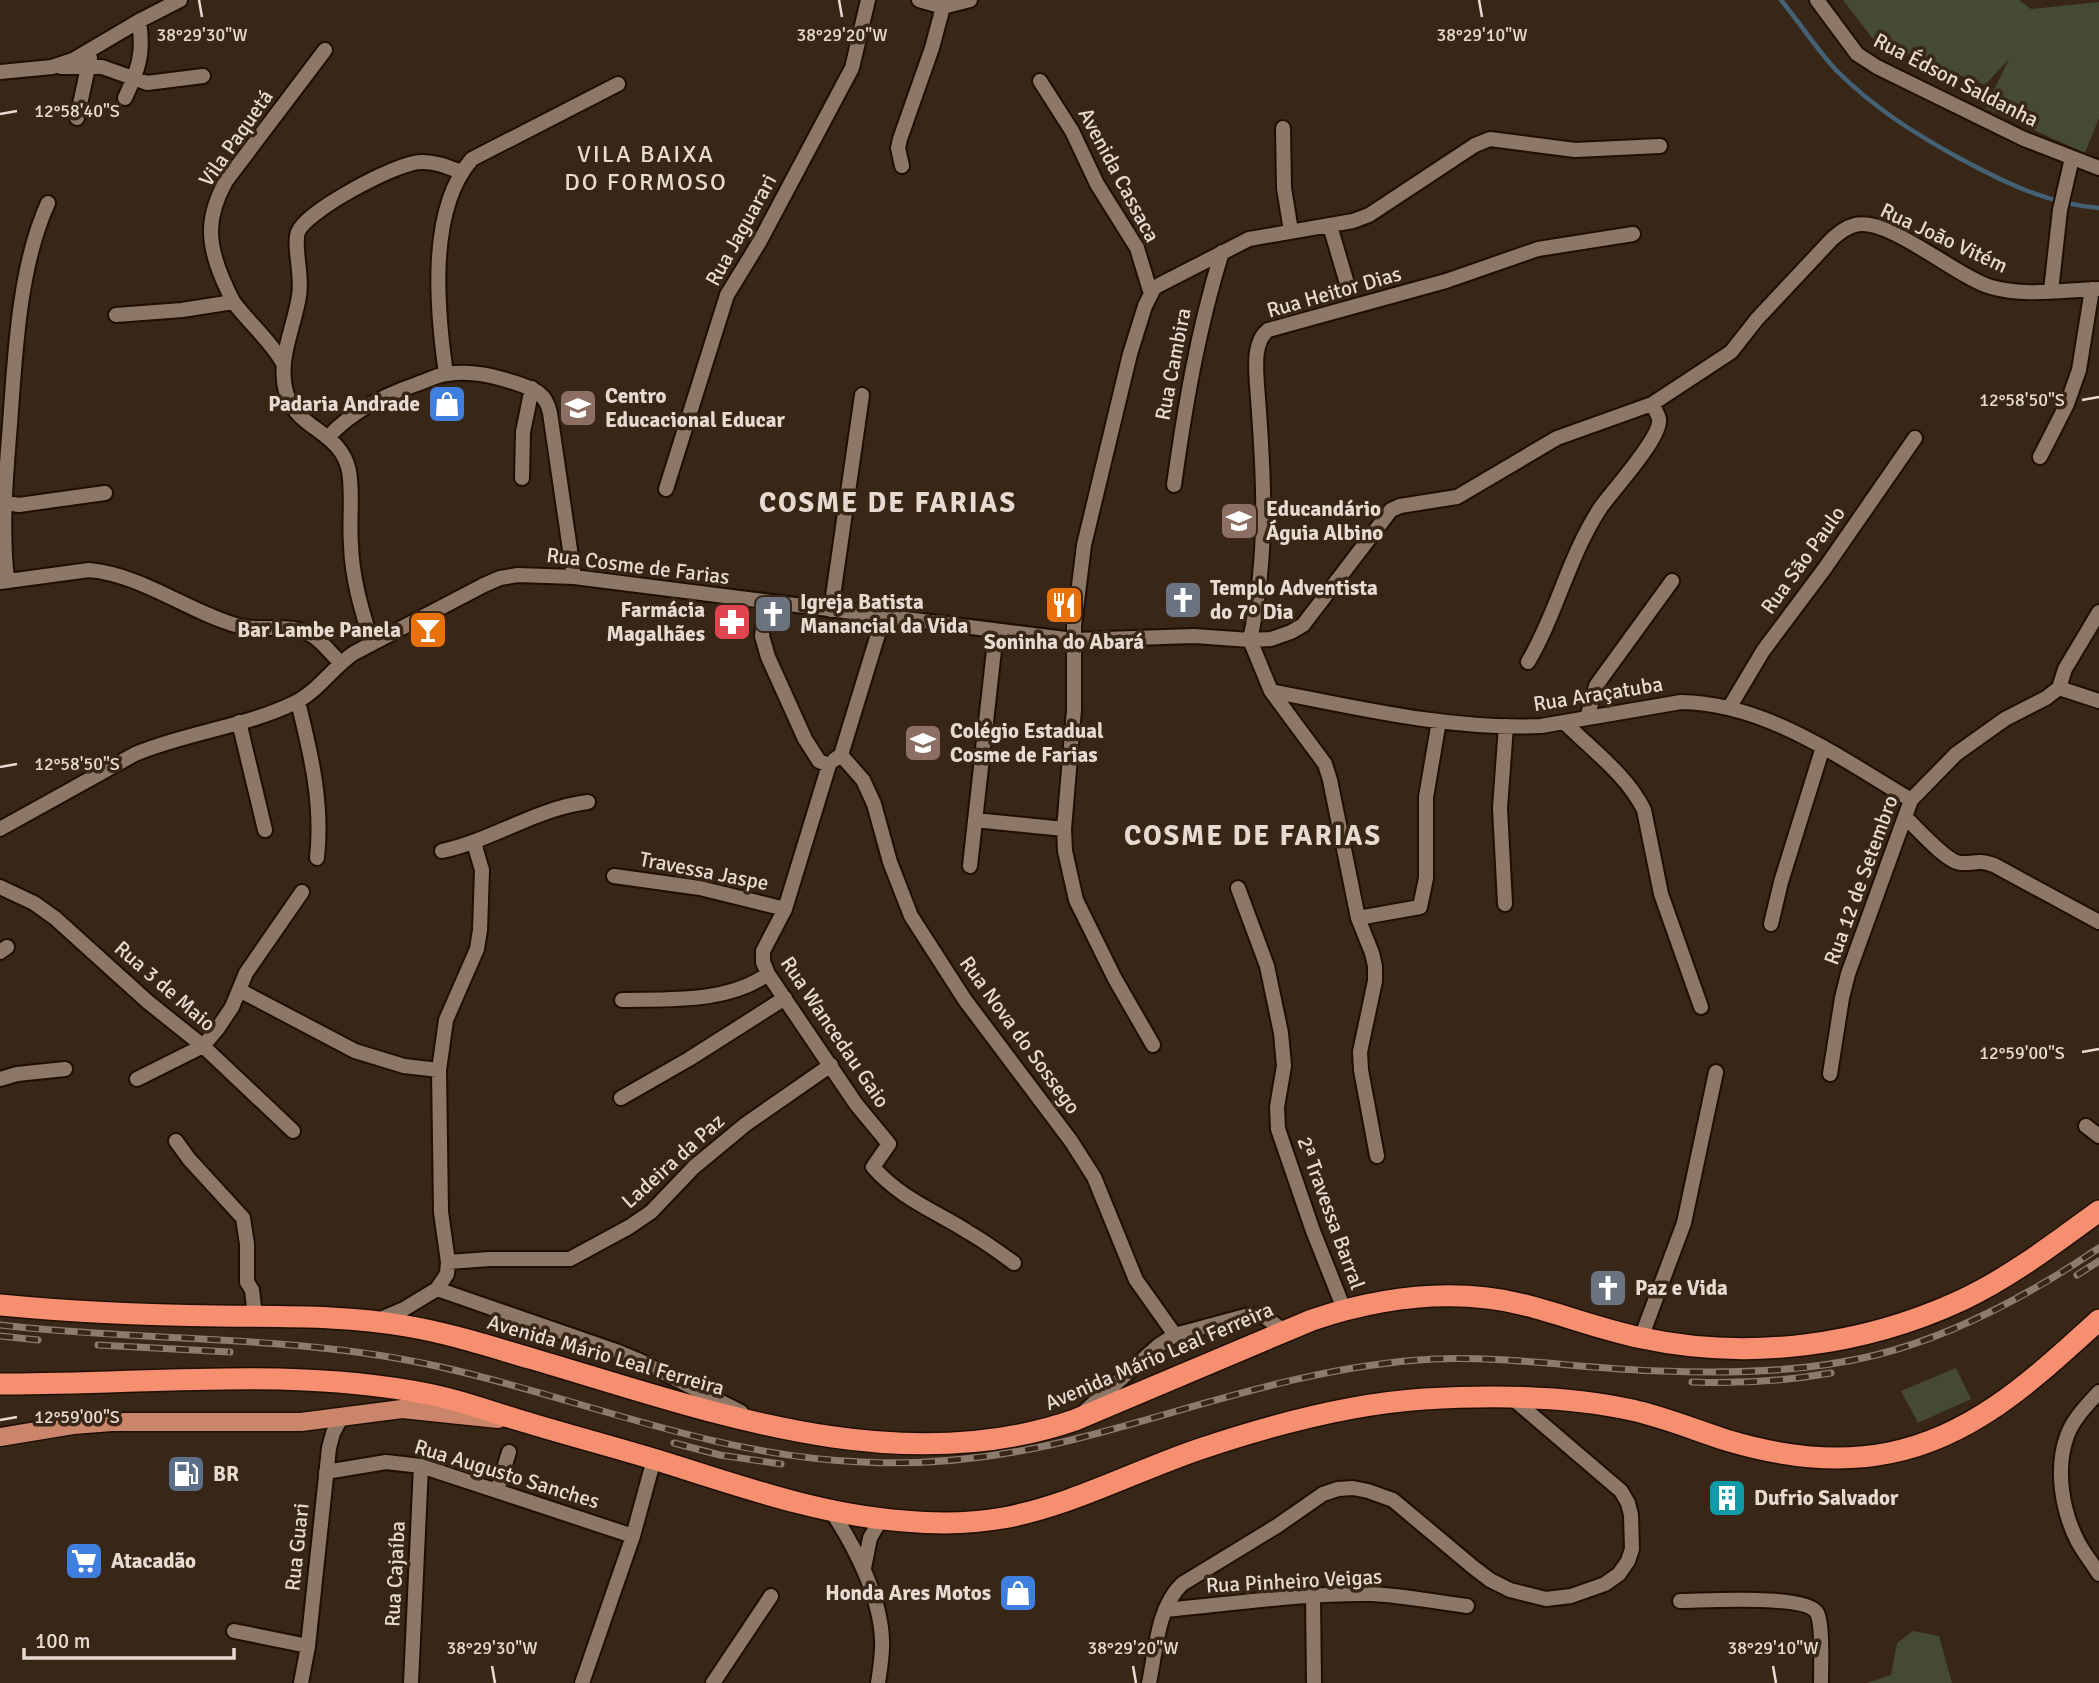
<svg xmlns="http://www.w3.org/2000/svg" width="2099" height="1683" font-family="Signika,sans-serif">
  <rect width="100%" height="100%" fill="#382617"/>
  <path fill="#444a35" d="M1843,0H2019L2031,9L2099,2V118L2085,153L1985,108L2009,59L1985,85L1876,43Z
    M1956,1368L1971,1399L1918,1423L1901,1391Z
    M1913,1631L1939,1636L1952,1683H1867L1891,1675L1897,1643Z"/>
  <g fill="none" stroke-linecap="round" stroke-linejoin="round">
    <path stroke="#446276" stroke-width="4.5" d="M1781,0C1800,23 1817,50 1837,71C1874,108 1914,133 1959,158C2006,183 2045,203 2099,208"/>
    <defs>
      <path id="minor" d="M919,0L943,7L970,0
        M1817,0L1857,54L1877,67L2024,139L2099,168
        M61,67H102L147,83L203,76
        M0,72L52,67L73,60L139,21L180,0
        M1040,81L1072,131L1097,184L1137,248L1151,294
        M125,98C139,68 144,53 139,21
        M77,118L90,58
        M1283,128L1284,188L1291,231
        M902,166L898,148L900,139L932,48L943,7
        M1330,226L1346,280
        M2051,291L2060,210L2072,158
        M116,315L182,310L233,302
        M283,363C270,340 251,325 235,304C230,297 227,288 223,280C207,243 206,217 226,181L325,50
        M446,374C437,311 427,210 472,159L618,84
        M329,436C354,410 383,396 417,384C426,381 437,375 447,374C472,370 494,376 516,383C534,389 546,393 550,413L574,577
        M2040,457L2067,404L2079,370L2092,289
        M522,478L523,432L532,388
        M1174,485C1185,406 1198,329 1222,252
        M666,489L727,295L760,241L852,68L868,0
        M0,502L19,505L105,493
        M7,579C1,527 6,476 10,424C15,354 19,266 48,203
        M0,582L89,570C143,575 188,612 239,626C262,632 292,622 313,636C323,642 331,654 340,662
        M766,602L762,636L768,657L805,739L819,761L829,765L785,909L763,951V962L768,974L856,1104L889,1144L873,1167C900,1198 935,1211 968,1232C984,1241 999,1252 1014,1263
        M831,610L862,395
        M1250,640C1269,552 1264,474 1257,385C1256,368 1253,342 1268,330L1446,281L1538,249L1633,234
        M1250,640L1271,691L1325,764L1330,780L1358,918L1372,953L1375,966V981L1360,1052L1361,1070L1377,1156
        M372,644C362,611 352,579 351,545C349,521 353,495 349,471C341,431 298,430 287,395C276,361 294,329 299,296C303,277 293,246 298,232C306,211 396,163 420,162C434,161 448,167 461,172
        M1528,662C1557,613 1569,555 1601,507C1613,490 1662,437 1659,419C1658,414 1654,408 1652,404
        M2059,688L2065,669L2099,612
        M2059,688L2099,701
        M1271,691C1359,708 1450,730 1541,726L1681,702C1766,703 1840,758 1911,800
        M298,702C311,754 323,804 317,858
        M1729,708L1763,651L1825,568L1915,438
        M1587,718L1596,686L1603,676L1672,581
        M239,722L265,830
        M1564,722C1591,749 1627,775 1644,810L1661,894L1701,1007
        M841,755L863,780L874,804L890,862L911,916L965,1000L1071,1141L1094,1177L1136,1280L1175,1335
        M834,760L841,755L883,618
        M1905,817C1916,827 1947,863 1961,863C1976,864 1976,859 1994,865L2099,922
        M975,820L1064,829
        M0,829L135,754C187,732 246,727 296,702C318,691 333,667 354,653L484,585L500,578L518,575L574,577L1074,640L1194,636L1250,640L1271,639L1291,632L1303,625L1391,510L1400,506L1457,497L1557,438L1652,404L1731,352L1757,319L1832,239C1839,233 1846,227 1855,225C1888,216 1956,277 1991,287C2026,297 2063,290 2099,289
        M442,851C493,840 537,808 588,802
        M970,866L996,632
        M614,876L700,888L785,909
        M0,887L34,903L55,918L148,1002L203,1046L293,1131
        M1238,888L1267,966L1281,1033L1284,1066L1277,1107L1278,1129L1313,1231L1344,1309
        M1505,904L1500,808L1506,726
        M1358,918L1420,907L1426,878V797L1439,721
        M1771,924L1781,882L1823,747
        M0,952L7,947
        M239,990L355,1051L404,1066L439,1070
        M622,1000C670,999 727,1003 768,974
        M1153,1045L1115,979L1076,900L1065,851L1064,829L1074,710V626L1084,545L1130,354L1145,306L1154,288L1161,284L1249,239L1353,221L1369,215L1475,145L1490,139L1575,150L1660,146
        M1830,1074L1842,998L1848,974L1911,800L1956,754L2005,719L2046,698L2059,688
        M0,1079L17,1074L65,1069
        M137,1079L203,1046L218,1028L232,1007L246,973L302,892
        M621,1098L689,1059L785,998
        M2086,1126L2099,1136
        M176,1141L189,1159L243,1218L247,1244V1282L252,1290L255,1316
        M448,1262L490,1259H570L629,1227L651,1212L694,1167L746,1124L831,1065
        M437,1289L616,1351L640,1361L741,1412
        M376,1321L404,1309L437,1289L447,1274L448,1262L441,1212L439,1070L446,1020L477,949L480,930L482,870L474,843
        M1641,1338L1684,1223L1716,1072
        M2099,1392C2087,1405 2073,1419 2067,1436C2055,1469 2062,1511 2078,1542C2084,1553 2092,1563 2099,1574
        M1086,1410L1158,1346L1175,1335L1249,1315L1265,1317L1284,1331
        M326,1472L386,1462L421,1466L633,1536
        M497,1491L509,1452
        M832,1512C855,1547 880,1596 882,1639C883,1653 880,1669 878,1683
        M864,1568L870,1538L881,1519
        M1313,1598L1314,1683
        M1680,1601C1704,1601 1807,1594 1817,1613C1823,1624 1821,1668 1821,1683
        M1165,1610C1232,1604 1302,1593 1370,1594C1402,1595 1435,1602 1467,1606
        M234,1631L308,1646
        M301,1683L308,1646L329,1448L333,1433L341,1418
        M411,1683L421,1466
        M582,1683L633,1536L654,1459
        M713,1683L771,1596
        M1149,1683C1156,1650 1157,1608 1182,1584L1277,1526L1323,1494L1338,1489L1353,1488L1368,1491L1393,1500L1473,1567L1490,1580L1510,1590L1546,1599L1571,1596L1605,1584L1619,1574L1628,1561L1632,1549L1631,1515L1628,1503L1621,1491L1511,1397"/>
      <path id="major" d="M0,1437L73,1425L112,1422H301L402,1409L498,1419"/>
      <path id="highway" d="M0,1305C73,1312 146,1315 219,1316C282,1317 344,1315 406,1326C449,1333 491,1347 533,1359C706,1410 896,1482 1075,1420L1312,1320C1381,1297 1453,1287 1525,1305C1564,1315 1602,1330 1642,1338C1749,1361 1863,1346 1962,1300C2011,1277 2055,1243 2099,1211
        M0,1384C142,1385 287,1366 428,1394C460,1400 491,1412 522,1421C568,1435 614,1447 660,1461C740,1486 820,1515 904,1521C937,1524 970,1524 1003,1518C1070,1506 1135,1471 1200,1449C1271,1425 1348,1404 1424,1399C1492,1395 1565,1395 1632,1410C1664,1417 1695,1430 1726,1440C1779,1456 1834,1464 1889,1453C1975,1436 2036,1377 2099,1320"/>
    </defs>
    <use href="#minor" stroke="#1f0f02" stroke-width="18"/>
    <use href="#major" stroke="#1f0f02" stroke-width="21"/>
    <use href="#highway" stroke="#1f0f02" stroke-width="24"/>
    <use href="#minor" stroke="#8d7766" stroke-width="14"/>
    <use href="#major" stroke="#cb856b" stroke-width="18"/>
    <use href="#highway" stroke="#f58f6f" stroke-width="21"/>
    <defs>
      <path id="rail" d="M2077,1275L2099,1261
        M0,1325C146,1342 297,1334 441,1367C583,1399 713,1456 862,1462C936,1466 1015,1455 1087,1436C1202,1406 1314,1365 1434,1359C1510,1356 1585,1369 1661,1371C1732,1374 1807,1372 1876,1355C1956,1335 2031,1294 2099,1248
        M0,1336L38,1340
        M98,1345L230,1352
        M1692,1382C1739,1384 1785,1381 1831,1373
        M674,1443L720,1455L781,1464"/>
    </defs>
    <use href="#rail" stroke="#8b7c6f" stroke-width="7"/>
    <use href="#rail" stroke="#382617" stroke-width="4.5" stroke-dasharray="13" stroke-linecap="butt"/>
  </g>
  <path fill="none" stroke="#e7dbd1" stroke-width="2.5" d="M199,0L202,17M839,0L842,17M1479,0L1482,17M0,114L17,111M2082,400L2099,397M0,767L17,764M2082,1052L2099,1049M0,1420L17,1417M492,1666L495,1683M1133,1666L1136,1683M1773,1666L1776,1683"/>
  <defs>
    <symbol id="shop-square" viewBox="-11 -11 22 22"><rect x="-9" y="-9" width="18" height="18" rx="4" fill="#3f7fe0" stroke="#382617"/><path d="M-5-2.5h2.3a2.7 3.5 0 0 1 5.4 0H5L5.5 6h-11ZM-1.5-2.5h3a1.5 2.3 0 0 0-3 0Z" fill="#fff"/></symbol>
    <symbol id="school-square" viewBox="-11 -11 22 22"><rect x="-9" y="-9" width="18" height="18" rx="4" fill="#8d6e63" stroke="#382617"/><path d="M0-5L7-2L0 1L-7-2ZM-4 1L0 2.5L4 1V4Q0 6-4 4Z" fill="#fff"/></symbol>
    <symbol id="church-square" viewBox="-11 -11 22 22"><rect x="-9" y="-9" width="18" height="18" rx="4" fill="#6b7280" stroke="#382617"/><path d="M-1.2-6h2.4v3.5h3.3v2.4h-3.3V6h-2.4V-.1h-3.3v-2.4h3.3Z" fill="#fff"/></symbol>
    <symbol id="restaurant-square" viewBox="-11 -11 22 22"><rect x="-9" y="-9" width="18" height="18" rx="4" fill="#e8710a" stroke="#382617"/><path d="M-5-6h1v4h1v-4h1v4h1v-4h1v5L-1.5 .5V6h-2V.5L-5-1ZM5-6V6H3V1.5H1.5Q1.5-4 5-6Z" fill="#fff"/></symbol>
    <symbol id="pharmacy-square" viewBox="-11 -11 22 22"><rect x="-9" y="-9" width="18" height="18" rx="4" fill="#e0444e" stroke="#382617"/><path d="M-2-6h4v4h4v4h-4v4h-4v-4h-4v-4h4Z" fill="#fff"/></symbol>
    <symbol id="bar-square" viewBox="-11 -11 22 22"><rect x="-9" y="-9" width="18" height="18" rx="4" fill="#e8710a" stroke="#382617"/><path d="M-6-5H6L.8 .8V4.5H3.5V6h-7V4.5H-.8V.8Z" fill="#fff"/></symbol>
    <symbol id="fuel-square" viewBox="-11 -11 22 22"><rect x="-9" y="-9" width="18" height="18" rx="4" fill="#5c6f8a" stroke="#382617"/><path d="M-5.5-6h7V0h2V4h1.3V-2.5L3-4.5l.8-.8L6-3V5H2.5V1h-1V6h-7ZM-4.2-4.7v3.2H.2V-4.7Z" fill="#fff"/></symbol>
    <symbol id="building-square" viewBox="-11 -11 22 22"><rect x="-9" y="-9" width="18" height="18" rx="4" fill="#0f9aa8" stroke="#382617"/><path d="M-4-6H4V6H1V3H-1V6H-4ZM-2.5-4.3h1.7v1.8h-1.7ZM.8-4.3h1.7v1.8H.8ZM-2.5-1h1.7V.8h-1.7ZM.8-1h1.7V.8H.8Z" fill="#fff"/></symbol>
    <symbol id="supermarket-square" viewBox="-11 -11 22 22"><rect x="-9" y="-9" width="18" height="18" rx="4" fill="#3f7fe0" stroke="#382617"/><path d="M-6-5.5h2.5l.6 2H6L4.5 2H-2.5L-4.4-4H-6ZM-1.5 3.2a1.3 1.3 0 1 0 .1 0ZM3 3.2a1.3 1.3 0 1 0 .1 0Z" fill="#fff"/></symbol>
  </defs>
  <g fill-rule="evenodd">
    <use href="#shop-square" x="425" y="382" width="44" height="44"/>
    <use href="#school-square" x="556" y="386" width="44" height="44"/>
    <use href="#school-square" x="1217" y="499" width="44" height="44"/>
    <use href="#church-square" x="1161" y="578" width="44" height="44"/>
    <use href="#restaurant-square" x="1042" y="583" width="44" height="44"/>
    <use href="#church-square" x="751" y="592" width="44" height="44"/>
    <use href="#pharmacy-square" x="710" y="600" width="44" height="44"/>
    <use href="#bar-square" x="406" y="608" width="44" height="44"/>
    <use href="#school-square" x="901" y="721" width="44" height="44"/>
    <use href="#church-square" x="1586" y="1266" width="44" height="44"/>
    <use href="#fuel-square" x="164" y="1452" width="44" height="44"/>
    <use href="#building-square" x="1705" y="1476" width="44" height="44"/>
    <use href="#supermarket-square" x="62" y="1539" width="44" height="44"/>
    <use href="#shop-square" x="996" y="1571" width="44" height="44"/>
  </g>
  <g text-anchor="middle" dominant-baseline="central" stroke-width="7" stroke-linejoin="round" paint-order="stroke">
    <g font-size="21" fill="#e7dbd1" stroke="#382617">
      <text transform="translate(1956 80) rotate(27)">Rua Édson Saldanha</text>
      <text transform="translate(236 138) rotate(-55)">Vila Paquetá</text>
      <text transform="translate(1119 175) rotate(62)">Avenida Cassaca</text>
      <text transform="translate(741 230) rotate(-61)">Rua Jaguarari</text>
      <text transform="translate(1944 238) rotate(25)">Rua João Vitém</text>
      <text transform="translate(1334 292) rotate(-16)">Rua Heitor Dias</text>
      <text transform="translate(1173 364) rotate(-79)">Rua Cambira</text>
      <text transform="translate(1803 560) rotate(-54)">Rua São Paulo</text>
      <text transform="translate(638 566) rotate(7)">Rua Cosme de Farias</text>
      <text transform="translate(1598 694) rotate(-9)">Rua Araçatuba</text>
      <text transform="translate(704 871) rotate(11)">Travessa Jaspe</text>
      <text transform="translate(1861 880) rotate(-70)">Rua 12 de Setembro</text>
      <text transform="translate(165 986) rotate(41)">Rua 3 de Maio</text>
      <text transform="translate(835 1032) rotate(56)">Rua Wancedau Gaio</text>
      <text transform="translate(1020 1035) rotate(54)">Rua Nova do Sossego</text>
      <text transform="translate(673 1161) rotate(-42)">Ladeira da Paz</text>
      <text transform="translate(1331 1213) rotate(70)">2ª Travessa Barral</text>
      <text transform="translate(606 1355) rotate(16)">Avenida Mário Leal Ferreira</text>
      <text transform="translate(1159 1356) rotate(-23)">Avenida Mário Leal Ferreira</text>
      <text transform="translate(507 1474) rotate(17)">Rua Augusto Sanches</text>
      <text transform="translate(297 1547) rotate(-84)">Rua Guari</text>
      <text transform="translate(395 1574) rotate(-87)">Rua Cajaíba</text>
      <text transform="translate(1294 1581) rotate(-3)">Rua Pinheiro Veigas</text>
    </g>
    <g font-size="21" font-weight="bold" fill="#e7dbd1" stroke="#382617" text-anchor="start">
      <text x="605" y="396">Centro<tspan x="605" dy="24">Educacional Educar</tspan></text>
      <text x="420" y="404" text-anchor="end">Padaria Andrade</text>
      <text x="1266" y="509">Educandário<tspan x="1266" dy="24">Águia Albino</tspan></text>
      <text x="1210" y="588">Templo Adventista<tspan x="1210" dy="24">do 7º Dia</tspan></text>
      <text x="800" y="602">Igreja Batista<tspan x="800" dy="24">Manancial da Vida</tspan></text>
      <text x="705" y="610" text-anchor="end">Farmácia<tspan x="705" dy="24">Magalhães</tspan></text>
      <text x="401" y="630" text-anchor="end">Bar Lambe Panela</text>
      <text x="1064" y="642" text-anchor="middle">Soninha do Abará</text>
      <text x="950" y="731">Colégio Estadual<tspan x="950" dy="24">Cosme de Farias</tspan></text>
      <text x="1635" y="1288">Paz e Vida</text>
      <text x="213" y="1474">BR</text>
      <text x="1754" y="1498">Dufrio Salvador</text>
      <text x="111" y="1561">Atacadão</text>
      <text x="991" y="1593" text-anchor="end">Honda Ares Motos</text>
    </g>
    <g font-size="24" letter-spacing="2" fill="#e7dbd1" stroke="#382617">
      <text x="646" y="154">VILA BAIXA<tspan x="646" dy="28">DO FORMOSO</tspan></text>
    </g>
    <g font-size="28" font-weight="bold" letter-spacing="2" fill="#e7dbd1" stroke="#382617">
      <text x="888" y="503">COSME DE FARIAS</text>
      <text x="1253" y="836">COSME DE FARIAS</text>
    </g>
  </g>
  <g font-size="18" text-anchor="middle" fill="#e7dbd1" stroke="#382617" stroke-width="7" stroke-linejoin="round" paint-order="stroke">
    <text x="202" y="41">38°29'30"W</text>
    <text x="842" y="41">38°29'20"W</text>
    <text x="1482" y="41">38°29'10"W</text>
    <text x="77" y="117">12°58'40"S</text>
    <text x="2022" y="406">12°58'50"S</text>
    <text x="77" y="770">12°58'50"S</text>
    <text x="2022" y="1059">12°59'00"S</text>
    <text x="77" y="1423">12°59'00"S</text>
    <text x="492" y="1654">38°29'30"W</text>
    <text x="1133" y="1654">38°29'20"W</text>
    <text x="1773" y="1654">38°29'10"W</text>
  </g>
  <path d="M24 1648v10h210v-10" fill="none" stroke="#e7dbd1" stroke-width="3.5"/>
  <text x="35" y="1648" font-size="21" fill="#e7dbd1" stroke="#382617" stroke-width="5" paint-order="stroke">100 m</text>
</svg>
